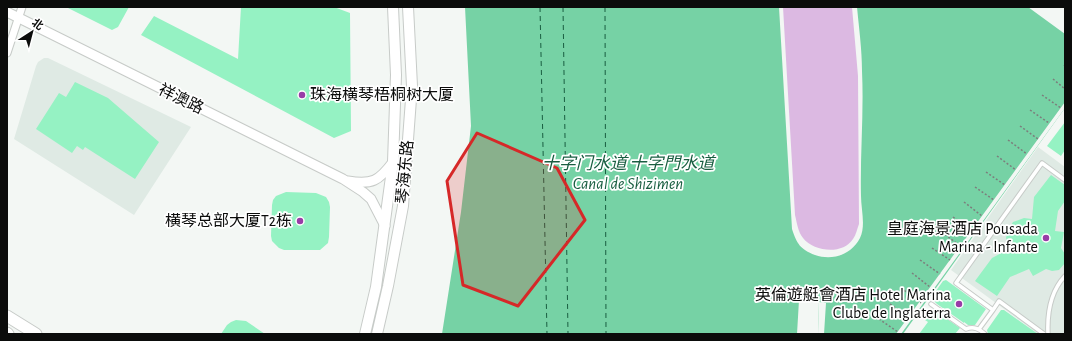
<svg xmlns="http://www.w3.org/2000/svg" width="1072" height="341" font-family="'Alegreya Sans','Noto Sans SC',sans-serif">
  <rect width="100%" height="100%" fill="#f3f7f4"/>
  <path fill="#dfeae4" d="M44,58H48L191,127L134,215L14,139L36,66L38,62Z
    M1038,147L1065,167V334H1038L951,270Z"/>
  <path fill="#dcb9e2" d="M783,7H852L858,76L859,224C857,229 856,235 853,239C843,255 814,252 803,238C798,232 797,223 795,215Z"/>
  <path fill="#76d2a5" d="M465,7H779L792,229C797,244 800,249 815,255C832,261 851,255 860,238C866,226 861,209 861,196C860,154 864,113 862,71C862,50 859,28 857,7H1028L1065,34V108L903,334H818L819,301L816,299L802,297L799,300L797,334H442L461,212L471,126Z"/>
  <path fill="#f3f7f4" d="M1065,102V108L901,334H896Z
    M819,302L826,303L824,334H818Z"/>
  <g fill="none" stroke-linecap="round" stroke-linejoin="round">
    <path stroke="#195e41" stroke-width="1" stroke-dasharray="5 4" stroke-linecap="butt" d="M540,7L547,334
      M563,7L568,334
      M605,7L606,334"/>
  </g>
  <path fill="#95f2c3" d="M66,7H129L118,27L112,30Z
    M241,7H334L350,13L351,131L334,138L141,35L154,16L238,59Z
    M75,82L108,98L159,142L135,179L85,147L83,150L77,146L72,153L36,129L59,93L66,97Z
    M1065,122V150L1061,156L1047,146Z
    M1051,175L1065,185V201L1058,211L1055,231L1064,232L1061,248L1065,254V263L1059,270L1052,271L1046,269L1033,276L1029,269L1010,277L997,296L975,281L992,258L1009,249L1006,238L1008,230L1013,222L1024,218L1032,219L1034,197Z
    M286,192L316,193L326,197L329,202L330,207L329,237L328,243L320,250H284L279,248L272,241L271,236L272,205L273,200L276,196Z
    M946,280L986,309L975,325H968L964,322V323L937,304L933,300V295L943,281Z
    M933,309L960,328L955,334H919L928,322L925,320Z
    M1001,310H1004L1038,334H988L987,330Z
    M236,320L246,321L265,334H221L227,325L231,322Z"/>
  <g fill="none" stroke-linecap="round" stroke-linejoin="round">
    <defs>
      <path id="service" d="M931,304L966,329C974,326 979,329 985,334
        M993,310L999,301L1044,334
        M979,329L993,310L956,283L1042,163L1065,180
        M1048,334C1047,313 1050,292 1065,276"/>
      <path id="minor" d="M7,53L22,7"/>
      <path id="tertiary" d="M7,12L343,179L363,192L371,199L385,226
        M348,181C372,185 379,181 393,162"/>
      <path id="secondary" d="M365,334L376,287L393,162L396,75L393,7
        M377,334L388,286L403,206L412,86L408,7"/>
      <path id="primary" d="M7,316L36,334
        M7,333L8,334"/>
    </defs>
    <use href="#service" stroke="#c7cbc8" stroke-width="5.5"/>
    <use href="#minor" stroke="#c7cbc8" stroke-width="9"/>
    <use href="#tertiary" stroke="#c7cbc8" stroke-width="11"/>
    <use href="#secondary" stroke="#c7cbc8" stroke-width="12"/>
    <use href="#primary" stroke="#c7cbc8" stroke-width="13"/>
    <path stroke="#7c7e7c" stroke-width="1.5" stroke-dasharray="2 2" stroke-linecap="butt" d="M1064,65L1065,66
      M1053,79L1065,89
      M1042,95L1061,108
      M1030,110L1049,123
      M1020,126L1038,139
      M1008,140L1027,154
      M997,156L1016,170
      M986,172L1005,185
      M975,187L994,200
      M964,202L982,216
      M953,217L971,230
      M942,232L960,246
      M932,248L950,260
      M920,260L940,274
      M912,273L930,287
      M901,288L921,303
      M890,304L909,317
      M879,319L898,332"/>
    <use href="#service" stroke="#fff" stroke-width="3.5"/>
    <use href="#minor" stroke="#fff" stroke-width="7"/>
    <use href="#tertiary" stroke="#fff" stroke-width="9"/>
    <use href="#secondary" stroke="#fff" stroke-width="10"/>
    <use href="#primary" stroke="#fff" stroke-width="11"/>
  </g>
  <path fill="#d62828" fill-opacity="0.2" stroke="#d62828" stroke-width="3" stroke-linejoin="round" d="M477,133L557,168L585,220L518,306L463,285L447,181Z"/>
  <g fill="#983ca7" stroke="#fff" stroke-width="1.5">
    <circle cx="302" cy="95" r="4"/>
    <circle cx="300" cy="221" r="4"/>
    <circle cx="1046" cy="238" r="4"/>
    <circle cx="959" cy="304" r="4"/>
  </g>
  <g text-anchor="middle" dominant-baseline="central" stroke-width="3.5" stroke-linejoin="round" paint-order="stroke">
    <g font-size="16" fill="#0b0c0b" stroke="#fff" text-anchor="end">
      <text x="310" y="95" text-anchor="start">珠海横琴梧桐树大厦</text>
      <text x="292" y="221">横琴总部大厦T2栋</text>
      <text x="1038" y="229">皇庭海景酒店 Pousada<tspan x="1038" dy="18">Marina - Infante</tspan></text>
      <text x="951" y="295">英倫遊艇會酒店 Hotel Marina<tspan x="951" dy="18">Clube de Inglaterra</tspan></text>
    </g>
    <g font-size="16" fill="#0b0c0b" stroke="#fff">
      <text transform="translate(181 99) rotate(26)">祥澳路</text>
      <text transform="translate(405 172) rotate(-85)">琴海东路</text>
    </g>
    <g font-size="17" font-style="italic" fill="#195e41" stroke="#fff">
      <text x="628" y="163">十字门水道 十字門水道<tspan x="628" dy="20">Canal de Shizimen</tspan></text>
    </g>
  </g>
  <rect width="1072" height="341" fill="none" stroke="#0b0c0b" stroke-width="16"/>
  <g transform="translate(32 32) rotate(36)" stroke="#ffffff" stroke-width="3" paint-order="stroke">
  <path d="M0-3L7 15L0 10L-7 15Z" fill="#0b0c0b"/>
  <text y="-6" font-size="11" font-weight="bold" text-anchor="middle" fill="#0b0c0b">北</text>
  </g>
</svg>
